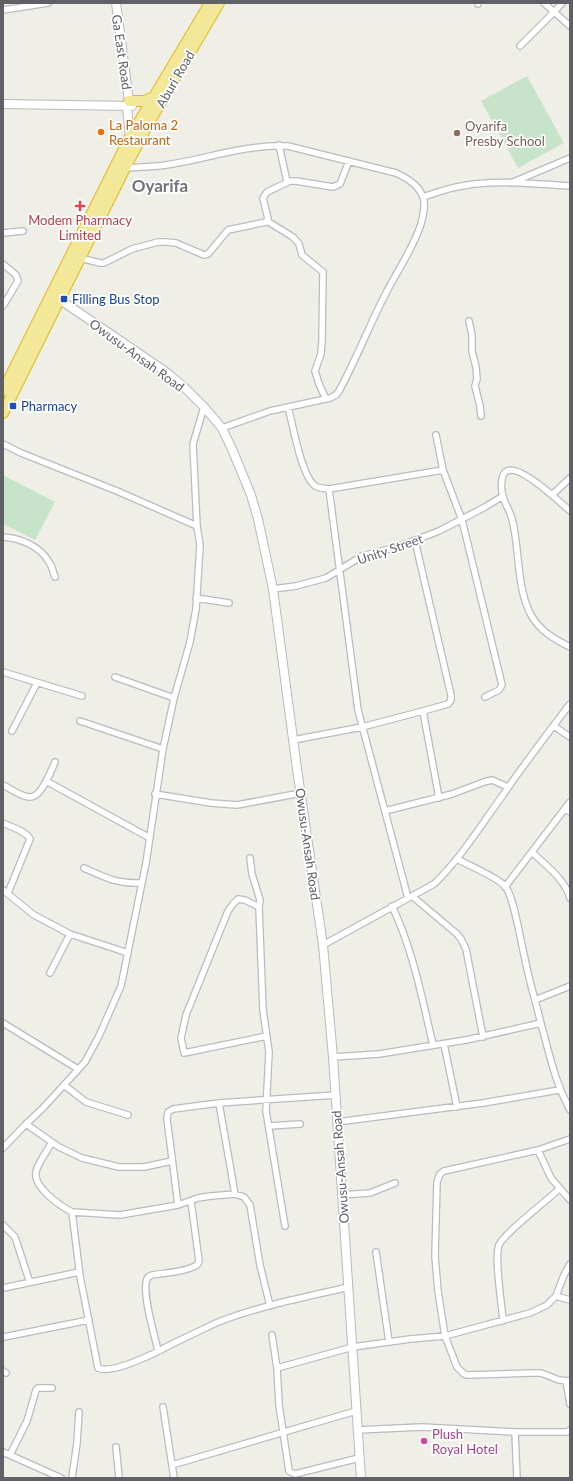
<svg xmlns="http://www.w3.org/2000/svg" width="573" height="1481" font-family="Lato,sans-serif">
  <rect width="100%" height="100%" fill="#efefe7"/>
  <path fill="#c7e4ca" d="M527,76L564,143L518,168L481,101Z
    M3,475L55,502L35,540L3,524Z"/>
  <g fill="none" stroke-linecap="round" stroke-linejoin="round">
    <defs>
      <path id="street" d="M544,3L570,26
        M478,4V3
        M3,10L48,3
        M520,46L554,12L562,3
        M279,145L287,182
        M125,168C139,167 152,167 166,165C207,159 246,144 288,146L396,173C407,178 419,185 423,197C426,205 423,216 421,224C413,249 397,271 385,295C369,326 356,360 339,391L336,395L330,398L270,411L222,428
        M511,183L570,158
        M423,197C436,193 448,188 462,186C493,179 537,184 570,186
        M267,221L293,237L299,244L302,255L323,272L322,341L321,354L315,371L319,384L326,399
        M3,233L23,231
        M80,258L100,263H104L132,249L158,242H167L176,243L204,255L208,254L228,230L266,222L268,219L263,198L267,192L290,181H296L333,187L340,184L349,161
        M3,264L16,275L18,281L3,306
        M469,321L472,335V351L476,367L477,379L475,386L480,406L481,416
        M288,407C293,425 301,474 314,485C318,489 324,488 329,489L443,470L462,520L502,685L499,690L485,697
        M436,435L443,470
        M3,444L21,453L117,491L197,526
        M329,489L358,710L408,898
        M552,495L570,478
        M570,511C560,502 520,464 507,471C500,474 501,490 503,497C505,504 510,511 512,519C520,549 516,587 531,615C540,631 554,639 570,647
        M3,537C20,538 40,546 49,562C52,566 53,572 55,577
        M273,589L296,586L326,578L362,556L397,547L439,531L485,507L503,496
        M196,598L229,603
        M3,672L82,696
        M115,677L174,698
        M423,711L439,798
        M80,721L163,749
        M554,726L570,737
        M12,731L37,683
        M293,740L362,727L423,711L448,704L451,700V695L415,541
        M46,781L150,838
        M3,785C11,789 21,797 30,797C41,798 51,771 55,762
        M155,794L211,803L237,805L301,793
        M565,808L570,812
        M385,811L452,794L484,782L492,780L508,787
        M3,823C11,827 26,831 30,839L8,893
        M532,852C545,865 565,879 570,898
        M250,858L252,874L260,900L259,907L263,1010L269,1052L266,1111L285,1226
        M457,859C470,866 495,876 505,886C514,896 521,944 525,959C529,981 536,1002 541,1024C550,1055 554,1080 570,1110
        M84,868C106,878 117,884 142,883
        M505,887L570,802
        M3,890L34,915L70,934L128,953
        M412,896L457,934L461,939L466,949L483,1037
        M392,906C413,950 422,998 433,1045
        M259,907L245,900L238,899L233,904L228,911L186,1015L181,1038L184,1053L267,1036
        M323,945L434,884C461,858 481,825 503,795C524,764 547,734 570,704
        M50,973L70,934
        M535,1000L570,986
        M3,1023L78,1069
        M444,1044L457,1107
        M333,1057L379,1054L466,1040L541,1023
        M64,1085L86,1102L128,1115
        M219,1103L235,1194
        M337,1122L483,1103L559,1090
        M26,1124L59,1147L82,1158L119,1167H144L172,1161
        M269,1126L300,1124
        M570,1139L538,1150L444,1171L440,1174L437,1182L435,1256L438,1291L445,1336L457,1367L464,1374L468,1375L532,1373H541L559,1380L570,1381
        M52,1142C48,1150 37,1164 36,1172C33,1187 60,1206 72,1212L80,1276L98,1368C112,1375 158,1352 172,1344C187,1337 201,1330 216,1323C259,1306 305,1297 349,1287
        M3,1148L26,1124L43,1108L85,1062L99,1036L121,986L146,863L163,749L174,698L190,642L196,609L200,545L197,526L193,444L204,407
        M538,1150L551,1178L570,1200
        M342,1195L370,1193L395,1183
        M178,1205L167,1119L168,1112L173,1109L219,1103L336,1095
        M72,1212L120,1215L178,1205L198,1198L211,1196L235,1194L244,1197L250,1205L260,1265L270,1306
        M3,1225L15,1237L29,1280L32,1282L79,1272
        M376,1252L389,1342
        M3,1288L32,1282
        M556,1296L570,1300
        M503,1321C502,1305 494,1258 499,1245C503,1234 548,1200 559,1189
        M272,1335L277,1368
        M4,1337L89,1320
        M158,1351C155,1336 140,1289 148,1277L152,1275C164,1273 185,1272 195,1266C198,1265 198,1264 199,1261L191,1201
        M3,1371L6,1373
        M566,1381L570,1404
        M163,1407L174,1478
        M357,1430L422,1427L515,1432H567L570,1430
        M515,1432L517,1478
        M116,1447L119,1478
        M3,1452L61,1478
        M10,1455L27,1421L36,1390L38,1388H52
        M359,1458L295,1474L289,1471L279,1405L277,1368L353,1347L410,1339L445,1336L530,1313L547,1305L556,1296L564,1275L570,1264
        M172,1465L356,1411
        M72,1478L77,1443L79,1412"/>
      <path id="secondary" d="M116,3L129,101L127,107L130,137
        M3,104L132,106
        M59,299L166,372L184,387L204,407L222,428L232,449L251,495L258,519L273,589L297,769L323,945L333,1057L361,1478"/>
      <path id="highway" d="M129,101H144L152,98
        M3,391L130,137L210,3
        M3,413L125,168L147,126L219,3"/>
    </defs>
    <use href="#street" stroke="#b9bbbf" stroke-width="8"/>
    <use href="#secondary" stroke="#b8babf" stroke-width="10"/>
    <use href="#highway" stroke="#e1ba16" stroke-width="12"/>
    <use href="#street" stroke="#fff" stroke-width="5.5"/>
    <use href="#secondary" stroke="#fff" stroke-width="8"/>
    <use href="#highway" stroke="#f3e89a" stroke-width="10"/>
  </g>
  <circle fill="#e8710a" stroke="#fff" stroke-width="1.5" cx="101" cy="132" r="4"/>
  <circle fill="#8d6e63" stroke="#fff" stroke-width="1.5" cx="457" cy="133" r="4"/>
  <path fill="#e0444e" stroke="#fff" stroke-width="1.5" d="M78 200h4v4h4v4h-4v4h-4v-4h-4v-4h4z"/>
  <g fill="#1a4fb4" stroke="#fff" stroke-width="1.5">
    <rect x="60" y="295" width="8" height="8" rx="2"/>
    <rect x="9" y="402" width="8" height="8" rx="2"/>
  </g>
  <circle fill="#d1479c" stroke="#fff" stroke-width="1.5" cx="424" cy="1441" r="4"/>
  <g text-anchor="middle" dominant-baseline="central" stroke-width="3.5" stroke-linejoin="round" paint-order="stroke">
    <g font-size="13" fill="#5f6166" stroke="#fff">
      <text transform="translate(122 52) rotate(82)">Ga East Road</text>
      <text transform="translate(175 79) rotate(-60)">Aburi Road</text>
      <text transform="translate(137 355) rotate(36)">Owusu-Ansah Road</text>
      <text transform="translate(390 549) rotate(-19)">Unity Street</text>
      <text transform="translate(308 844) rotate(82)">Owusu-Ansah Road</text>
      <text transform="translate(340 1167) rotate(-94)">Owusu-Ansah Road</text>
    </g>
    <g font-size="13" fill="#c56008" stroke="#fff" text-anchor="start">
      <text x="109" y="125">La Paloma 2<tspan x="109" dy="15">Restaurant</tspan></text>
    </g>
    <g font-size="13" fill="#785e54" stroke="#fff" text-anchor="start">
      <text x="465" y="126">Oyarifa<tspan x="465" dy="15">Presby School</tspan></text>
    </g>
    <g font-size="13" fill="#be3a42" stroke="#fff">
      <text x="80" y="220">Modem Pharmacy<tspan x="80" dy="15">Limited</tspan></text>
    </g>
    <g font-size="13" fill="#164399" stroke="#fff" text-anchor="start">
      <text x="72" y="299">Filling Bus Stop</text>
      <text x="21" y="406">Pharmacy</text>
    </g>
    <g font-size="13" fill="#b23c85" stroke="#fff" text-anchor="start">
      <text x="432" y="1434">Plush<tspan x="432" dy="15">Royal Hotel</tspan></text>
    </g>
    <g font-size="17" font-weight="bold" fill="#707378" stroke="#fff">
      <text x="160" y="185">Oyarifa</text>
    </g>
  </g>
  <rect width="573" height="1481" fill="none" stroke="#5f6166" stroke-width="8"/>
</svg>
